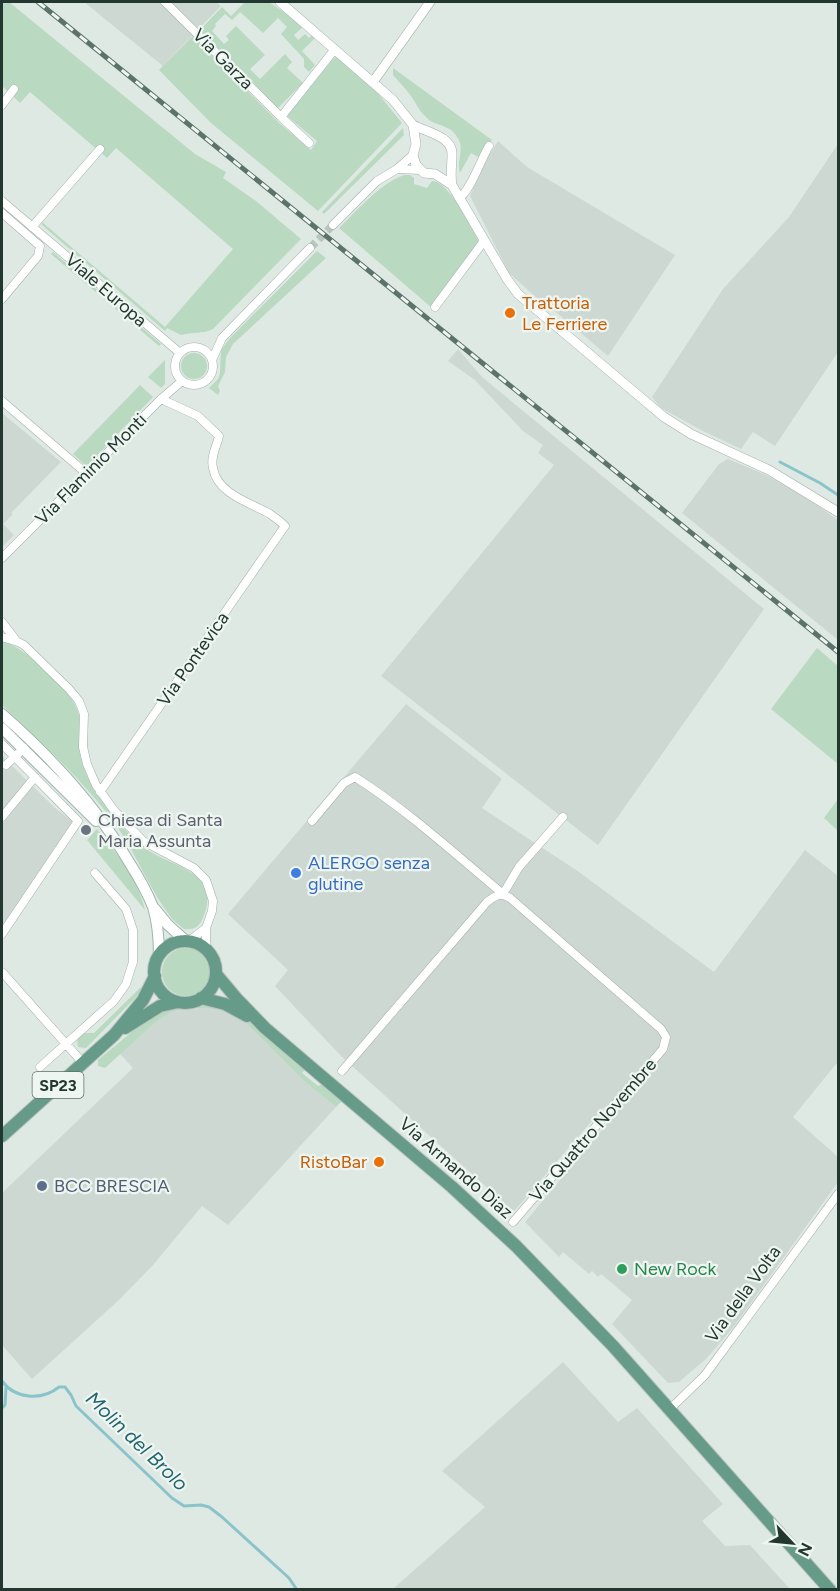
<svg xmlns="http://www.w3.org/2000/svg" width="840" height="1591" font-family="Figtree,sans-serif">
  <rect width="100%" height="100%" fill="#dfe9e4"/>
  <path fill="#cdd8d3" d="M84,2H216L221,6L163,66Z
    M498,141L527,167L675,255L608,356L550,307L549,309L509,273L470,196L485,162Z
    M838,144V352L775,446L753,432L741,449L703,431L661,408L652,397L723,289L789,217Z
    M458,349L482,377L764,609L598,845L381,676L554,465L538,453L543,445L523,431L475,380L448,361Z
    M2,413L61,462L11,513L13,514L3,524L14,535L2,547Z
    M728,459L764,474L806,497L838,520V640L682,513L719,464Z
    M406,704L502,779L482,808L579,872L714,972L805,850L838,876V1065L836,1064L793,1117L838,1157V1182L735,1325L706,1359L679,1382L668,1383L612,1324L632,1300L601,1274L598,1277L592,1271L589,1274L563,1252L559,1257L525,1222L622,1106L603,1108L515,1210H512L341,1056L275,986L288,970L228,914Z
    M2,756L55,808L75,823L2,927Z
    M189,1008L217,1009L244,1021L305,1082L336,1107L228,1225L202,1206L153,1265L120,1299L32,1379L2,1345V1193L133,1068L120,1054L157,1021L174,1011Z
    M563,1362L618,1422L637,1408L723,1504L702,1521L725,1546L750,1545L790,1589H393L485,1507L442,1471Z"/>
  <path fill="#b9d9c0" d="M2,2H9L195,154L226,172L223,178L256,201L301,239L213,329C203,334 193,332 181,335L167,328L165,331L42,225V222L165,327L233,249L116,148L107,158L30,92L20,103L2,86Z
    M245,2H269L304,26L294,35L298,40L305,34L309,38L312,35L315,38L302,51L315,65L309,72L304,67V59L281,34L287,27L278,18L263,33L240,12L232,20L225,14L215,24L216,26L212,31L224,44L229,40L226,36L236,26L265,55L250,69L260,79L285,54L292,62L287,68L303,83L279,107H276L198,32L222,7L231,16Z
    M193,36L279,123L311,150L317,141L287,116L333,59L336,57L367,80L402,123L318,211L211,123L159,70Z
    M393,68L492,140L478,157L471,153L460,173C456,162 464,151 459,140C450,122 435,128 425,116C419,111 416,103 411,96C406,89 399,82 393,75Z
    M403,128L404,135L324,214L322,212Z
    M404,175H410L414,178V184L427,188L432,181C449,181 471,227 479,242L432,308L339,228C359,209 378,185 404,175Z
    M317,251L326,258L233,344L226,357L225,372L218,386L220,391L218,395L209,388L218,379L220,373L221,350L230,338Z
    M53,252L161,344L159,346L51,254Z
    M181 366a13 13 0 1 1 26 0a13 13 0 1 1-26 0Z
    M165,360V384L161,388L148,377Z
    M140,385L153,397L89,464L85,465L73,454Z
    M2,641C25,647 74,691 79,715C81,724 78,734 79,743C79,761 87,778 97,794C108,810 130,837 146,849C174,868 224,872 202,920C198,928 193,930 184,929L173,920C150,891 137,855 116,825C83,780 42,743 2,705Z
    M817,648L838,666V764L771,709Z
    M838,799V831L824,818Z
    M97,829C116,852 139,881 145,910L87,840Z
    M162 972a24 24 0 1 1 48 0a24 24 0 1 1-48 0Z
    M142,986L140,993L86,1048L78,1047L77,1040L83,1033H94Z
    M210,1003L244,1018L253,1024L306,1068L302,1073L318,1086L324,1084L340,1098L341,1102L336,1107L305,1082L244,1021L217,1009L189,1008L174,1011L157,1021L105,1068L98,1066V1060C116,1045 135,1029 152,1016C162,1008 196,1004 210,1003Z"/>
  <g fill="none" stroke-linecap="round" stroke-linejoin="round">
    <path stroke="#8ac4ca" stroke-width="3" d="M780,462L820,483L838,495
      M2,1381C15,1399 42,1401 59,1387H65L71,1395L76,1406L172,1498L184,1506L201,1505L209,1507L222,1517L289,1578L297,1590
      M2,1408L5,1405L6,1388"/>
    <path stroke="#b9c5c0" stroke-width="8" stroke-dasharray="8 4" stroke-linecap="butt" d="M310,248L333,225"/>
    <defs>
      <path id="minor" d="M165,2L281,117L335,49
        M2,105L14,89
        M281,117L309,143
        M397,169L420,170
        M459,198C470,192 481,159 489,146
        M2,201L180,353
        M2,213L40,246L38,256L2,299
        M333,225L377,181L397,169L413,155
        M32,227L100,149
        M435,307L484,241
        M175 366a19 19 0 1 1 38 0a19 19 0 1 1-38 0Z
        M212,360L222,338L310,248
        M2,401L87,474
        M2,558L161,399L182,381
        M2,622L15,639
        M2,637L18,642L24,645L69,689L79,701L84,714L83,747L87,764L96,785L113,809L143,841L194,868L206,880L213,901L212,911L206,928V949
        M2,744L78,821L2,934
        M6,765L24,748
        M100,792L285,526C281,522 276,518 270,514C251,503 217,494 213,468C210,457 217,446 219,436L198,416L161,399
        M2,817L35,777
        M312,821L344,783L355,777C407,810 455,854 503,894L519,867L563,817
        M189,941L206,928
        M2,972L83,1063
        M40,1067L114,1001L126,984L133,962V930L126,909L95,873
        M342,1071L487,902C496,895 500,892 510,898L661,1029L666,1037L663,1049L513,1222
        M670,1409L705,1375L838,1194"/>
      <path id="tertiary" d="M280,2L393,100L413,125L416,144L413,155L416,165L424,173L435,174L452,185
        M373,82L430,2
        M413,125C426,132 453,136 452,155C452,166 450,174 452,185L507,279L518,294L664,417L691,434L769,470L838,512"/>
      <path id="secondary" d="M2,714C51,757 96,806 129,862C138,876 147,892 153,907C158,923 159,940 159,957
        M2,728L96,821
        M155,909L168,925L186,941"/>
      <path id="primary" d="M154 972a31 31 0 1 1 62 0a31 31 0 1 1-62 0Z
        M216,974L237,999L265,1028L452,1187L516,1246L613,1346L830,1590
        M201,998L225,1004L247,1016
        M125,1028L160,1006L178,1002
        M2,1136L114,1035L143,1000L155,976"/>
    </defs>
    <use href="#minor" stroke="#a2b0aa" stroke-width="9"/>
    <use href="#tertiary" stroke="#a2b0aa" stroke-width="10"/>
    <use href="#secondary" stroke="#9fb4ab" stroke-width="12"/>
    <use href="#primary" stroke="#bcc3c1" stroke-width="14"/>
    <use href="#minor" stroke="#fff" stroke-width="8"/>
    <use href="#tertiary" stroke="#fff" stroke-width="9"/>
    <use href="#secondary" stroke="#fff" stroke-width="10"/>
    <use href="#primary" stroke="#669b8a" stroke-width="12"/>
    <defs>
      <path id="rail" d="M38,2L838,652"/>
    </defs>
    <use href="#rail" stroke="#5b736b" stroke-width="5"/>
    <use href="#rail" stroke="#eff6f2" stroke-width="3" stroke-dasharray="9" stroke-linecap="butt"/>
  </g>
  <g fill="#e8710a" stroke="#eff6f2" stroke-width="2">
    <circle cx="510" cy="313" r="6"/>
    <circle cx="379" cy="1162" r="6"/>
  </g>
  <circle fill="#6b7280" stroke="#eff6f2" stroke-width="2" cx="86" cy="830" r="6"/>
  <circle fill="#3f7fe0" stroke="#eff6f2" stroke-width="2" cx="296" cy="873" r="6"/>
  <circle fill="#5c6f8a" stroke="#eff6f2" stroke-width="2" cx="42" cy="1186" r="6"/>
  <circle fill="#2e9e5b" stroke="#eff6f2" stroke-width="2" cx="622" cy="1269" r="6"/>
  <g text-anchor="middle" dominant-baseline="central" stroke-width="4.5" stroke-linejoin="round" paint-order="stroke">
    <rect fill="#eff6f2" stroke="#5f706a" stroke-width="1.5" x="32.5" y="1072" width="51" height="26" rx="4.5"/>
    <g font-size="16" font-weight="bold" fill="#213730">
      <text x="58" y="1085">SP23</text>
    </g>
    <g font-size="18" fill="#213730" stroke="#eff6f2">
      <text transform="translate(223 59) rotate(45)">Via Garza</text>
      <text transform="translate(106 290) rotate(41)">Viale Europa</text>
      <text transform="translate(91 469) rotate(-45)">Via Flaminio Monti</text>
      <text transform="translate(193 659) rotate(-55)">Via Pontevica</text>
      <text transform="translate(593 1130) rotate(-49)">Via Quattro Novembre</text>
      <text transform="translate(456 1168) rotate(41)">Via Armando Diaz</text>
      <text transform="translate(743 1294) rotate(-54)">Via della Volta</text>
    </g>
    <g font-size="18" fill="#c56008" stroke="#eff6f2" text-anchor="start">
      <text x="522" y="303">Trattoria<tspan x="522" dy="21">Le Ferriere</tspan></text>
      <text x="367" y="1162" text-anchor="end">RistoBar</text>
    </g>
    <g font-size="18" fill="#5b616d" stroke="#eff6f2" text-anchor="start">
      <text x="98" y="820">Chiesa di Santa<tspan x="98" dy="21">Maria Assunta</tspan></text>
    </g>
    <g font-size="18" fill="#366cbe" stroke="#eff6f2" text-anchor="start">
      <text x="308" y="863">ALERGO senza<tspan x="308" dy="21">glutine</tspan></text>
    </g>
    <g font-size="18" fill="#4e5e75" stroke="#eff6f2" text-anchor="start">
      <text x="54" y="1186">BCC BRESCIA</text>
    </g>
    <g font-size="18" fill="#27864d" stroke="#eff6f2" text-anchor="start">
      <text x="634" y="1269">New Rock</text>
    </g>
    <g font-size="20" font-style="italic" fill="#21656e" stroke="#eff6f2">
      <text transform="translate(137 1441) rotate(44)">Molin del Brolo</text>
    </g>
  </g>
  <rect width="840" height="1591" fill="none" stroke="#213730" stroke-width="6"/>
  <g transform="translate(792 1543) rotate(116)" stroke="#eff6f2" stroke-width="4.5" paint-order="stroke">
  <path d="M0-4.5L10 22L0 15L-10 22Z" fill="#213730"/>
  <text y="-9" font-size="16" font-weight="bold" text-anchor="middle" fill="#213730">N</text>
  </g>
</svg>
